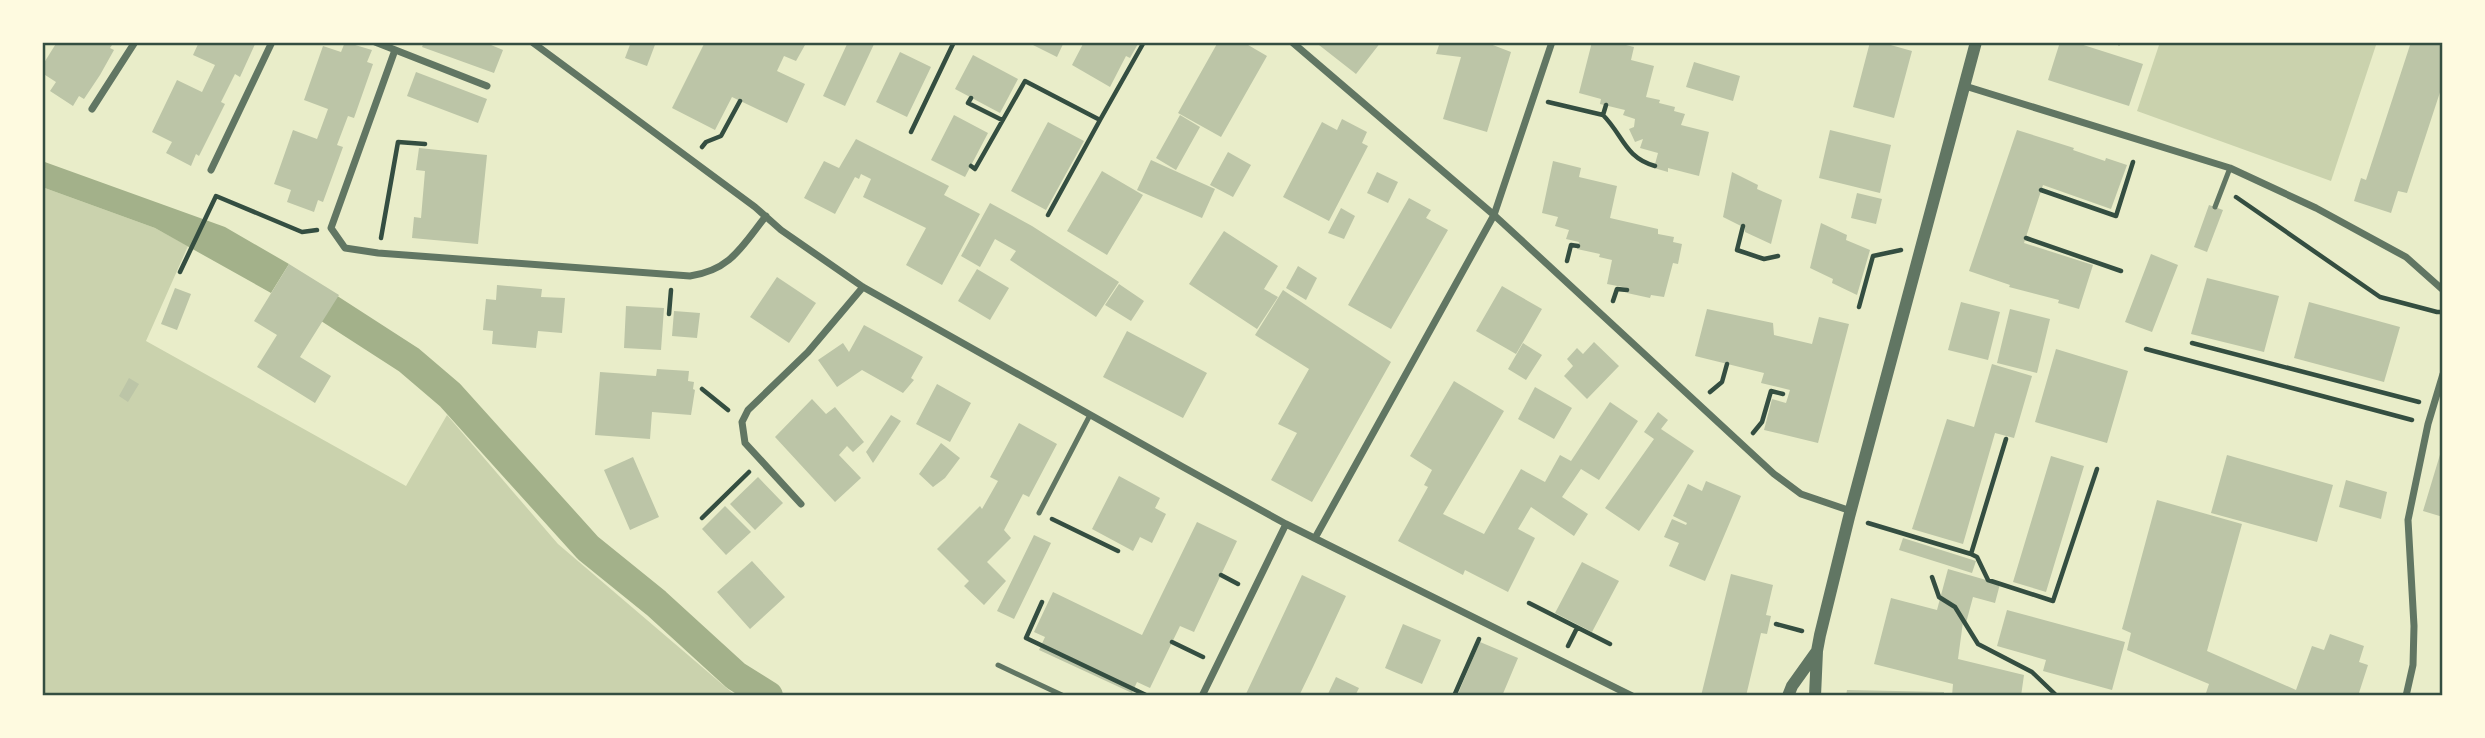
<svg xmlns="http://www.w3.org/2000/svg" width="2485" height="738" font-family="'DejaVu Sans',sans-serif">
  <rect width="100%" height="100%" fill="#e9edc9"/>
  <path fill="#cad2ad" d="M2160,42H2377L2331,181L2137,111Z
    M42,187L155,228L188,246L146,341L406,486L447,415L558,544L736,696H42Z"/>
  <path fill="#a3b18a" d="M42,161L225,227L289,264L271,293L155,228L42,187Z"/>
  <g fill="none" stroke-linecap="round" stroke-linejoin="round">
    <path stroke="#a3b18a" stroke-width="30" d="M330,309L409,360L450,395L588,548L656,603L736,676L768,696"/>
  </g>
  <path fill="#bcc5a7" d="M57,42H114L110,48L114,50L100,75L84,99L79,96L73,106L50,91L56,82L42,73V66Z
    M199,42H256L240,77L235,74L221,102L225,104L199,156L196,154L191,166L166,153L172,142L152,132L177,80L202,92L215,65L193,55Z
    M345,42L372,50L367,62L373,64L354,118L348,116L337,145L343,147L323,202L318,200L314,212L287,202L291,190L274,184L293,130L317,139L328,109L304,100L323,46L341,52Z
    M424,42H484L503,50L494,73L422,47Z
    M631,42H656L647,66L625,58Z
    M705,42H799L805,45L796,61L784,56L777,71L805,84L787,123L732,97L715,130L672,108Z
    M848,42H875L845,106L823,96Z
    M1034,42H1064L1057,57L1033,45Z
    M1084,42H1139L1130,58L1126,56L1110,87L1072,65Z
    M1218,42H1243L1267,56L1221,137L1178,113Z
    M1321,42H1381L1356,74L1319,45Z
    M1440,42H1485L1511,52L1487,132L1443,119L1461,57L1436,54Z
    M1592,42H1614L1634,47L1631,60L1654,66L1646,97L1660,100L1659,103L1675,107L1674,111L1685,114L1681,125L1709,132L1699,176L1668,168V172L1654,168L1658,153L1640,148L1643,139L1635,142L1629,129L1634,127L1635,119L1623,115L1625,110L1600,104L1601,99L1579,93Z
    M1870,42H1880L1912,51L1894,118L1853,107Z
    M2060,42H2074L2143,64L2129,106L2048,80Z
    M2411,42H2443V83L2407,193L2398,191L2391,213L2354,201L2361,178L2366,180Z
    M900,52L931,67L907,117L876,102Z
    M973,55L1018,79L1000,113L955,89Z
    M1694,62L1740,76L1733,101L1686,87Z
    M416,72L487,99L478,123L407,96Z
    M954,115L988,133L965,177L931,160Z
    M1180,115L1200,127L1176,170L1156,158Z
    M1342,119L1367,132L1362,143L1368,146L1329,221L1283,197L1322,122L1337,130Z
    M1048,122L1084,141L1046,210L1011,191Z
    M1830,130L1891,145L1880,193L1819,178Z
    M2017,130L2074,148L2073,150L2105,161L2106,158L2127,165L2111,209L2043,185L2024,243L2093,265L2079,309L2058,303L2059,300L2009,287L2010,285L1969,271Z
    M856,139L949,186L944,195L980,214L942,285L906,265L926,228L863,197L871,179L861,174L859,179L855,177L835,214L804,198L824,161L839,168Z
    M419,148L487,155L478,244L412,238L414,217L421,218L425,171L416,170Z
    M1228,152L1251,165L1233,197L1210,185Z
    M1151,160L1215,189L1202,218L1137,190Z
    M1553,161L1581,168L1579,177L1617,186L1610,218L1658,229V234L1674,237L1673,242L1682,244L1678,264L1673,263L1664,297L1651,295L1650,298L1627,293L1628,288L1607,284L1612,260L1599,257L1600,254L1577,249L1579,242L1566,239L1569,230L1555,226L1558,217L1542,213Z
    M1102,171L1143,195L1107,255L1067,231Z
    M1377,172L1398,182L1388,203L1367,193Z
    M1732,172L1758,185L1757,189L1782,200L1771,244L1745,232V228L1723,217Z
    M1857,193L1882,199L1876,224L1851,218Z
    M1409,198L1431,210L1426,218L1448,230L1391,329L1348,305Z
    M990,203L1032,226L1119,282L1096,317L1010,260L1016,251L995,239L980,267L961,256Z
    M2209,205L2223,210L2207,252L2194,247Z
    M1341,208L1355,216L1344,239L1328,233Z
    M1821,223L1847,235L1846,240L1870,250L1857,295L1832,283L1833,279L1810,268Z
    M1224,231L1278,266L1264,289L1278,297L1257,329L1189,284Z
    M2151,254L2178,265L2152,332L2125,322Z
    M289,264L339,295L300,357L331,376L315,403L257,367L277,335L254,321Z
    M1298,266L1317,278L1306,300L1286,288Z
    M977,269L1009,288L990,320L958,301Z
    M777,277L816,303L789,343L750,317Z
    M2207,278L2279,296L2264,352L2191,334Z
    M1119,284L1144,301L1131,321L1105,305Z
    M497,285L542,289L541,297L565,298L562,333L538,331L536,348L492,344L493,331L483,330L486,299L496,300Z
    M1502,286L1542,309L1516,354L1476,331Z
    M175,288L191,294L177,330L161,324Z
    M1283,290L1391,362L1312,502L1271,480L1297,433L1278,424L1309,369L1255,335Z
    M1961,302L2000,312L1988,360L1948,350Z
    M2309,302L2400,327L2384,382L2294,358Z
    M626,306L664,308L661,350L624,348Z
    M1707,309L1773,323L1774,335L1812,344L1819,317L1849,324L1818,443L1764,430L1772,399L1786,403L1790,390L1761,383L1764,373L1695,356Z
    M2010,309L2050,319L2037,373L1997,363Z
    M674,311L700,313L697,338L672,336Z
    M864,325L923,357L911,378L914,380L903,393L862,370L837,387L818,360L843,343L849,352Z
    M1127,331L1207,373L1183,418L1103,377Z
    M1594,342L1619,366L1587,399L1564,376L1573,366L1567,359L1577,348L1583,354Z
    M1523,343L1542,355L1526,380L1508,369Z
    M2056,349L2128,371L2107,443L2035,422Z
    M1992,364L2032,376L2014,438L1995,433L1963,544L1912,529L1947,419L1974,427Z
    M657,369L689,371L688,381L694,382L693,389L695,390L691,415L652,412L650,439L595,435L600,372L656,376Z
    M129,378L139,384L128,402L119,396Z
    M1454,381L1504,411L1443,514L1484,534L1521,469L1545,482L1560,455L1571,461L1610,402L1638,421L1599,480L1581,469L1562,497L1588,514L1574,536L1531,507L1518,529L1535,538L1508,592L1465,570L1463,575L1398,541L1428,487L1424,485L1432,470L1410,456Z
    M937,384L971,403L950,442L916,424Z
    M1535,387L1572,408L1554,439L1518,419Z
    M812,399L826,414L835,407L864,442L853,452L847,446L839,455L861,478L835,502L775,437Z
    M1658,412L1668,420L1661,429L1694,451L1639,531L1605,508L1654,439L1644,432Z
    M891,415L901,421L873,463L866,452Z
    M1019,423L1057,444L1029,497L1023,494L1004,530L1011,538L987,562L1006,581L984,605L964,586L969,581L937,549L980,506L982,509L998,481L990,477Z
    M941,443L960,458L945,478L933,487L919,474Z
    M2442,448H2443V517L2423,511Z
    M2227,455L2333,485L2317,542L2211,513Z
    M2051,456L2084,466L2046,592L2013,582Z
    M633,457L659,517L630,530L604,470Z
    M1119,476L1160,498L1155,508L1166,514L1152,543L1140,537L1133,551L1092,529Z
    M758,477L783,503L755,530L730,504Z
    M2346,480L2387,492L2381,519L2339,507Z
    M1706,481L1741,496L1705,581L1669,566L1679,543L1664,537L1672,519L1686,525L1687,523L1673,516L1688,484L1702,491Z
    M2157,500L2242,524L2207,651L2296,690L2312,646L2324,650L2330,634L2364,646L2359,662L2368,665L2358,696L2263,694L2262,696H2205L2209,684L2127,650L2131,633L2122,629Z
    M725,506L751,532L726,555L702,529Z
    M1197,522L1237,541L1194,632L1180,626L1150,688L1137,682L1132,693L1039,650L1045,637L1034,632L1053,592L1142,635Z
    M1034,535L1051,543L1014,619L997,611Z
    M1903,538L1976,561L1972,573L1899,550Z
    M752,561L785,597L750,629L717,592Z
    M1582,562L1619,581L1592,632L1555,613Z
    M1948,569L2000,584L1995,603L1973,597L1966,623L1963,622L1958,659L2024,675L2021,696H1952L1953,684L1874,664L1891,598L1937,610Z
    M1731,574L1773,585L1766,615L1771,616L1767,634L1761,633L1746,696H1701Z
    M1302,575L1346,596L1313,667L1299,696H1245Z
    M2007,610L2125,642L2112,690L2043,671L2046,660L1997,646Z
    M1403,624L1441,640L1422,684L1385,668Z
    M1480,642L1518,658L1502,696H1457Z
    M1336,677L1359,688L1355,696H1327Z
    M1847,690L1944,692V696H1846Z"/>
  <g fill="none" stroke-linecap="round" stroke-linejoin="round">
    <path stroke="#344e41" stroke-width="4.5" d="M2117,42L2119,43
      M971,98L968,103L1002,120
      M1548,102L1603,115C1623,135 1625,158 1655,166
      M1603,115L1606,105
      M911,132L954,42
      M702,147L706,142L721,136L740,101
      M971,166L975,169L1025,81L1100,120L1144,42
      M2041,190L2116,216L2133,162
      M2236,197L2380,297L2437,312H2443
      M1048,215L1100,120
      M1743,226L1737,250L1764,259L1778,256
      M381,238L398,142L425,144
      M2026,238L2121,271
      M1567,261L1571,245L1578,246
      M180,272L216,196L302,232L317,230
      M1613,301L1617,289L1627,290
      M1859,307L1873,256L1901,250
      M669,314L671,290
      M2192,343L2419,402
      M2146,349L2412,420
      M702,389L728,410
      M1710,392L1722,382L1727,364
      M1753,433L1762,422L1771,391L1783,394
      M2006,439L1971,554L1977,557L1988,580L2053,601L2097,469
      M702,518L749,472
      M1052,519L1118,551
      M1868,523L1971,554
      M1221,575L1238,584
      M1932,577L1939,597L1955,607L1978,644L2032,672L2057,696
      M1042,602L1026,638L1148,696
      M1529,603L1610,644
      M1776,624L1802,631
      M1172,642L1203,657
      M1568,646L1577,628
      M1454,696L1479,639"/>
    <path stroke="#617663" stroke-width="5" d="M2215,207L2230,168
      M1039,513L1090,415
      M998,665L1064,696"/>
    <path stroke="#617663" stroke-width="7" d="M375,42L487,86
      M532,42L755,207L781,230L863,287L1183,467L1286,524L1632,696
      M1292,42L1494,215L1774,474L1801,494L1851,511
      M395,50L331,228L345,248L378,253L690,276C731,270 742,246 766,216
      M1965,86L2230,168L2316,208L2406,257L2443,290
      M92,109L135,42
      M211,170L272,42
      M801,504L745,443L742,422L748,410L808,352L863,287
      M1315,538L1494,215L1552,42
      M1202,696L1286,524
      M2406,696L2413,665L2414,626L2408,520L2428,424L2443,374"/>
    <path stroke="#617663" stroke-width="12" d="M1788,696L1792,686L1817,651
      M1815,696L1817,651L1820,635L1849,517L1976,42"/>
  </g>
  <rect width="2485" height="738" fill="none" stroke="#fefae0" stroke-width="88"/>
  <rect x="44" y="44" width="2397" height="650" fill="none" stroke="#344e41" stroke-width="2.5"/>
</svg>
